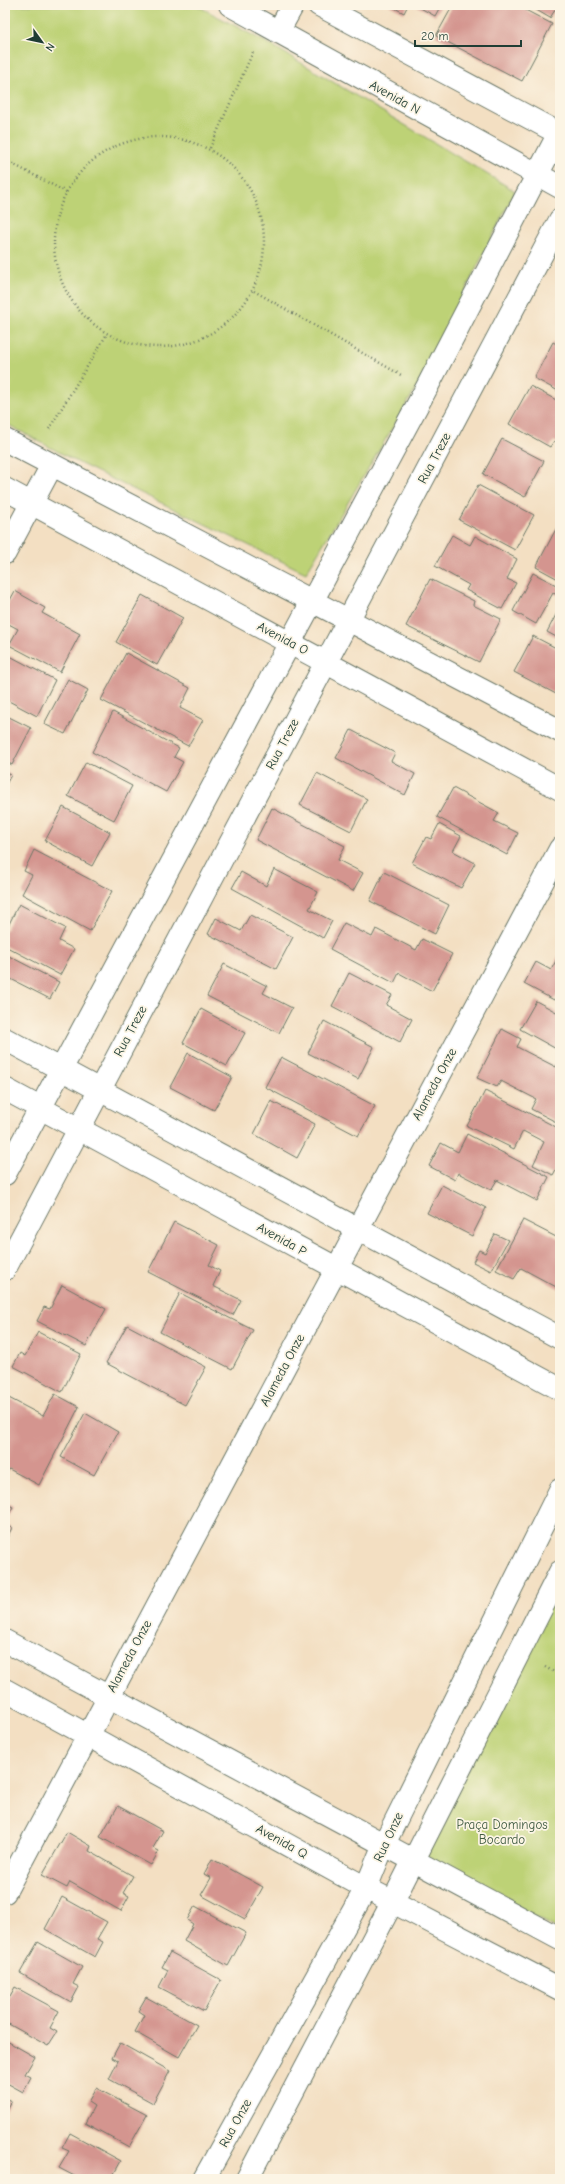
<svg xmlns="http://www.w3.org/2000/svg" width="565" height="2184" font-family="'Comic Neue',sans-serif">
  <rect width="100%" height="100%" fill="#fcf5e5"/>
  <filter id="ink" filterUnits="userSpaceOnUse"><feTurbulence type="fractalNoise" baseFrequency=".025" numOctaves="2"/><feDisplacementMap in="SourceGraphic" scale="8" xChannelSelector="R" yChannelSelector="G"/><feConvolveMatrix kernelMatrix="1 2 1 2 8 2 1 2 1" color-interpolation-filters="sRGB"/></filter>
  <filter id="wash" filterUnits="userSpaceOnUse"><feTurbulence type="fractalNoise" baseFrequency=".012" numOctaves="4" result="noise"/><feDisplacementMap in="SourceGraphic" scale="16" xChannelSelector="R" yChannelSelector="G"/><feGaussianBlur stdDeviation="0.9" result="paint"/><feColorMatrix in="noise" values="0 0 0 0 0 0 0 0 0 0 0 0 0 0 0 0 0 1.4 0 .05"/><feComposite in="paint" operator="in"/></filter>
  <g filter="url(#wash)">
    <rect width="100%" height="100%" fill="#f3dfc2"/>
    <path fill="#bdd276" stroke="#6e8855" d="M5,5H196L273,46L515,191L418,385L306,573L81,464L5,423Z
      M560,1585V1930L423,1857Z"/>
    <g id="blocks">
      <path fill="#d4958f" d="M389,5H408L404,13Z
        M415,5H441L435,16Z
        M453,5H516L552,24L522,81L436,36Z
        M528,5H558L550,18Z
        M553,342L560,346V392L534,378Z
        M530,386L560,402V444L554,441L550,447L509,424Z
        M502,439L544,461L525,497L483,474Z
        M478,485L534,515L515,550L459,520Z
        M556,529L560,531V580L536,567Z
        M452,535L470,545L475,536L517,559L507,579L516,583L502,609L466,590L469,585L435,566Z
        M533,573L560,587V596L553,593L536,624L513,611Z
        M430,579L474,601L473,605L501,619L479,662L406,626Z
        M15,591L45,608L42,613L80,634L60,672L9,645L18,629L5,622V609Z
        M142,595L183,618L157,665L116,642Z
        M560,607V639L547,632Z
        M533,636L560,650V687L556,694L514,672Z
        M126,653L190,688L180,708L203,720L188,746L101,700Z
        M10,656L55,680L37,716L5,699V667Z
        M68,679L88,690L65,734L44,724Z
        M113,712L179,748L174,757L183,762L166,792L92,752Z
        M5,715L31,728L12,765L5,761Z
        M351,730L395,753L391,761L415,774L405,795L336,758Z
        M86,762L132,786L114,820L68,796Z
        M5,772L11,775L5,786Z
        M317,773L367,799L351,831L300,805Z
        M453,788L499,813L494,821L518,833L507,855L437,817Z
        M63,807L110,832L92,866L45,841Z
        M272,808L345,846L338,860L363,873L353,891L256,840Z
        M439,824L461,836L453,851L475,863L461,888L412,863L426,837L431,839Z
        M34,850L112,891L90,931L22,894L32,875L24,871Z
        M274,869L318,892L309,909L332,921L323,938L232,888L241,872L266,886Z
        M384,872L449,905L435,934L370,901Z
        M19,904L65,928L59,941L74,949L60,975L5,946V932Z
        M250,915L293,937L276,969L208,934L216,918L241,931Z
        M344,923L372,937L376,929L416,950L422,939L452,954L432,991L399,973L394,983L330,949Z
        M5,954L59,982L50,999L5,976Z
        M559,955L560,993H559L554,1000L524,984L536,962L551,970Z
        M224,964L267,986L263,993L292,1008L279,1033L207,996Z
        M349,973L392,995L386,1005L412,1019L400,1042L332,1006Z
        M536,1001L560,1014V1051L520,1029Z
        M201,1009L245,1033L227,1066L183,1043Z
        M324,1021L374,1047L358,1079L308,1053Z
        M502,1029L521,1039L517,1047L556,1067L558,1063L560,1064V1124L531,1109L536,1099L501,1081L497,1087L477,1078Z
        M188,1053L232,1077L214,1110L170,1087Z
        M281,1057L375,1106L358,1136L265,1087Z
        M485,1091L560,1129V1162L553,1175L533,1165L544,1142L523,1131L514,1149L467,1126Z
        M271,1101L315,1124L297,1158L254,1134Z
        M467,1134L549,1177L537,1201L497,1180L491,1190L458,1173L455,1180L429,1166L441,1143L458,1152Z
        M442,1185L486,1208L472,1236L427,1213Z
        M523,1220L560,1239V1289L521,1268L514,1279L496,1270Z
        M174,1222L219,1245L209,1265L220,1271L213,1286L241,1300L233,1315L148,1272Z
        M495,1234L508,1240L491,1271L473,1262L479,1250L485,1253Z
        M62,1285L106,1309L86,1346L37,1321L44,1307L50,1309Z
        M180,1293L253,1330L232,1369L160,1332Z
        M127,1325L206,1367L185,1405L106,1363Z
        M38,1332L81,1354L62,1392L13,1366L20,1353L25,1356Z
        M55,1394L79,1407L39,1485L9,1469L5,1477V1396L43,1416Z
        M85,1413L118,1432L94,1475L61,1457Z
        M5,1503L13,1507L5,1521Z
        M5,1525L12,1528L5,1541Z
        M118,1806L163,1831L153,1848L159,1851L151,1865L100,1837Z
        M67,1832L91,1846L89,1851L133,1876L123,1893L129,1896L121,1911L70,1882L67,1888L42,1875Z
        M212,1859L263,1887L245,1919L201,1895L211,1878L204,1874Z
        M62,1897L107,1922L97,1939L103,1942L95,1957L45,1929Z
        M195,1906L246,1933L228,1966L184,1941L193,1924L187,1920Z
        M38,1942L82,1967L73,1984L79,1987L71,2002L20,1973Z
        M170,1952L221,1980L204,2011L159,1987L168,1970L162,1967Z
        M15,1987L59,2011L50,2028L57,2032L48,2046L5,2022V2005Z
        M146,1997L197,2025L179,2057L135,2032L144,2015L138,2011Z
        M5,2040L35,2057L25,2074L31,2077L23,2092L5,2082Z
        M120,2043L170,2071L153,2103L109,2079L118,2061L112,2058Z
        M96,2088L147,2115L129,2147L85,2123L94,2106L88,2102Z
        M5,2098L11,2101L5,2111Z
        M70,2133L121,2161L111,2179H80L59,2168L69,2151L62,2148Z"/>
    </g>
  </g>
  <g filter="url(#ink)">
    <use href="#blocks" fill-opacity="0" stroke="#697666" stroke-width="1"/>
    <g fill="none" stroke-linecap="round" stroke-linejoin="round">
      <defs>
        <path id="street" d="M230,5L560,187
          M319,5L560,134
          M278,32L293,5
          M5,440L560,731
          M5,489L560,789
          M5,553L52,465
          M5,1039L560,1338
          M5,1089L560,1389
          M5,1174L426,389L560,131
          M5,1269L560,220
          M5,1641L560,1939
          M5,1690L366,1888L560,1989
          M5,1892L560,849
          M204,2179L366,1888L384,1844L560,1490
          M247,2179L393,1901L560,1572"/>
      </defs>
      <use href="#street" stroke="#697666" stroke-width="24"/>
      <path stroke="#697666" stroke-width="2.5" stroke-dasharray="1 3" stroke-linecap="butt" d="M54 242a105 105 0 1 1 210 0a105 105 0 1 1-210 0Z
        M210,148L253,52
        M5,160L68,193
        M254,291L401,375
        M49,429L107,334
        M545,1667L560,1675"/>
      <use href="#street" stroke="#fff" stroke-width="22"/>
    </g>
  </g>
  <g text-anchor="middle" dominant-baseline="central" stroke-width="3.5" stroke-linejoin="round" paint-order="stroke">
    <g font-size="13" fill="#1f3d34" stroke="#fcf5e5">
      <text transform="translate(395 97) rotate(29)">Avenida N</text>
      <text transform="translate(434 458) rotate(-62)">Rua Treze</text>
      <text transform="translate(283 638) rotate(28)">Avenida O</text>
      <text transform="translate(282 744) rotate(-62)">Rua Treze</text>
      <text transform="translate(130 1031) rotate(-62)">Rua Treze</text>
      <text transform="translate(434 1084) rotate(-62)">Alameda Onze</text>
      <text transform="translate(282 1239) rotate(29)">Avenida P</text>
      <text transform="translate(282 1370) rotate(-62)">Alameda Onze</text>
      <text transform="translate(129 1656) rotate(-62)">Alameda Onze</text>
      <text transform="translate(388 1837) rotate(-65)">Rua Onze</text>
      <text transform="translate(282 1841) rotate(29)">Avenida Q</text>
      <text transform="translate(235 2123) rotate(-61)">Rua Onze</text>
    </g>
    <g font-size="13" fill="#3f5b41" stroke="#fcf5e5">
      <text x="502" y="1824">Praça Domingos<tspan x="502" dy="15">Bocardo</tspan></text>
    </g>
  </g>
  <rect width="565" height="2184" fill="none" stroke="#fcf5e5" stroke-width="20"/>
  <g transform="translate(42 42) rotate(123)" stroke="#fcf5e5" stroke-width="3" paint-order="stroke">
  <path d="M0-3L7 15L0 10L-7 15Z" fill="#1f3d34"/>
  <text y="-6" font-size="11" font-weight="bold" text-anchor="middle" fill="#1f3d34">N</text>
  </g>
  <path d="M415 40v6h106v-6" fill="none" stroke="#1f3d34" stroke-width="2"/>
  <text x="421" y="40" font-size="12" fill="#1f3d34" stroke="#fcf5e5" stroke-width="3" paint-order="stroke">20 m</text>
</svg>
